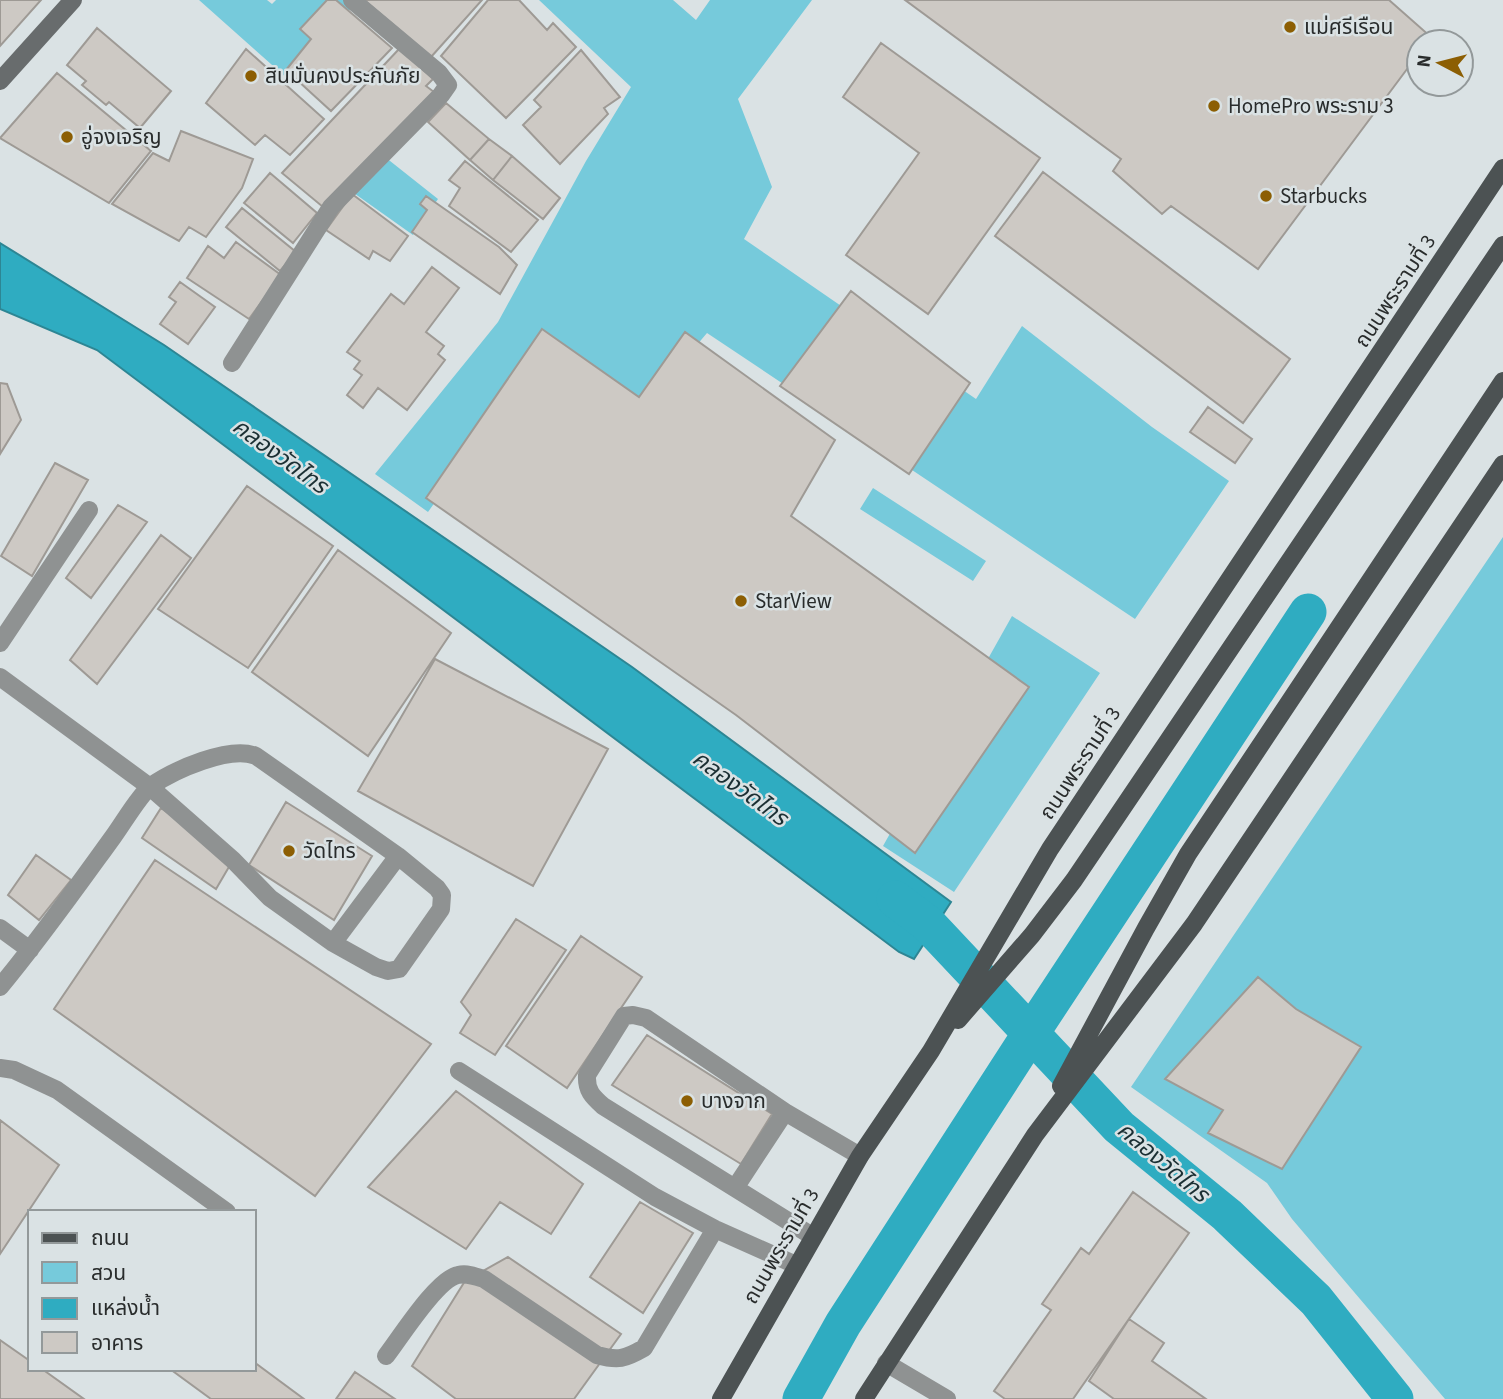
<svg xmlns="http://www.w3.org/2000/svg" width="1503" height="1399" font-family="'Source Sans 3','Noto Sans Thai',sans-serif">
  <rect width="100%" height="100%" fill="#dae2e4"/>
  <path fill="#76cadb" d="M199,0H267L272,4L276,0H344L352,7L289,80Z
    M539,0H673L696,20L710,0H812L738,99L772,187L744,239L976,399L1022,326L1152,427L1229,481L1135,619L707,333L641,411L543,350L428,512L375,474L498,322L586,161L631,87Z
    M385,157L438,199L413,235L351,191Z
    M873,488L986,561L973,581L860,509Z
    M1503,537V1399H1445L1292,1219L1267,1183L1131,1087Z
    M1012,616L1100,673L954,892L883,846Z"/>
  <path fill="#2facc1" stroke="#2d8694" stroke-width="2" d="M0,243L164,345L632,667L951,902L914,959L899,952L97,350L0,309Z"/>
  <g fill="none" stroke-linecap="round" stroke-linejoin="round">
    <path stroke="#2facc1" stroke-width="37" d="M895,899L928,924L1119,1127L1227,1215L1316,1300L1395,1399
      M801,1399L843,1324L1031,1033L1308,612"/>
  </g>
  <path fill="#cdc9c4" stroke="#9e9a95" stroke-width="2" d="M0,0H41L0,46Z
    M327,0H336L392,48L331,111L286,70L311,39L300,29Z
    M364,0H482L431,57Z
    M488,0H519L547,30L553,23L576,47L506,118L441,56Z
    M905,0H1389L1431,37L1427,42H1419V53L1258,269L1171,206L1162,214L1113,171L1121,159Z
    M97,28L171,91L140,128L109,102L106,105L82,85L86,81L67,65Z
    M881,43L1040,158L928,314L846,255L919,153L843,97Z
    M400,48L433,79L426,86L434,92L323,207L282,173Z
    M246,49L324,119L290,155L265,135L255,145L206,103Z
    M581,50L620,97L604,108L608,114L560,164L523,125L541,107L534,100Z
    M57,73L151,151L109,203L0,138Z
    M446,103L489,139L470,160L428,122Z
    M181,131L253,159L242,188L206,237L189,227L179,241L112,204L153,153L169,161Z
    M489,139L512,156L493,180L470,160Z
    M512,156L560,198L543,219L493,180Z
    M465,161L538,220L511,252L449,206L460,188L449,180Z
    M1043,172L1290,359L1243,423L995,236Z
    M270,173L317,213L293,243L244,203Z
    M352,194L408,236L390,261L373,251L369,259L326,230Z
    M426,196L499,247L517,265L500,294L412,232L427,210L420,204Z
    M242,208L296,252L280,271L226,227Z
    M236,242L281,275L249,319L187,278L208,246L224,258Z
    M432,267L459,288L426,332L444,346L438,354L445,360L407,410L378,388L363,408L347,395L362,375L354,369L360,361L347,352L391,294L404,304Z
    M180,282L215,307L188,344L160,324L176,302L169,297Z
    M851,291L970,383L909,474L780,386Z
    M542,329L639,397L685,332L835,440L791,516L1029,687L915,853L736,715L426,498Z
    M0,383L7,384L21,420L0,454Z
    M1208,407L1252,439L1235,463L1190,432Z
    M55,463L88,480L32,576L1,556Z
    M247,486L333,546L248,668L158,609Z
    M118,505L147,522L91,598L66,578Z
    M161,535L191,558L97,684L70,660Z
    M338,550L451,633L368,756L252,672Z
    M435,659L608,749L533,886L358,791Z
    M286,802L372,856L334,920L249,865Z
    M161,808L233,860L216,889L142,838Z
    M36,855L71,880L39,920L8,895Z
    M155,860L431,1044L315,1196L54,1009Z
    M516,919L566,950L495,1055L460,1033L471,1015L461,1002Z
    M581,936L642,977L567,1088L506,1046Z
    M1258,977L1296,1009L1361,1047L1282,1169L1208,1133L1223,1110L1165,1079Z
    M647,1035L772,1114L741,1164L612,1085Z
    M456,1091L583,1184L551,1234L500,1202L466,1249L368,1187Z
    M0,1120L59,1165L0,1254Z
    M1133,1192L1189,1233L1073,1399H1005L994,1391L1051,1310L1042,1304L1081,1248L1089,1254Z
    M640,1202L693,1233L643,1313L590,1277Z
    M508,1257L621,1334L574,1399H456L412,1366L465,1281Z
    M1129,1319L1164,1343L1152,1361L1206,1399H1114L1089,1381Z
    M0,1340L30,1361V1369H42L84,1399H0Z
    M254,1362L304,1399H211L170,1369H254Z
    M355,1372L395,1399H336Z"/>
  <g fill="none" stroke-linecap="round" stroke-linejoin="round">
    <path stroke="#8f9292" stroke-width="18" d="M0,643L89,510
      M0,677L150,787L233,860L270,898L333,943L376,967L388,971L399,969L441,909L442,895L437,888L398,856L256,756C230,745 174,770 151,786C140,794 122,825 113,837C76,888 40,939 0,987
      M0,928L30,950
      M333,943L398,856
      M0,1068L14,1070L57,1090L227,1212
      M459,1071L655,1197L715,1229L796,1265
      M735,1188L785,1112
      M812,1236L603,1106C593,1097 586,1091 587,1075L624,1016L633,1015L646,1018L785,1112L860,1156
      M386,1356C400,1338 437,1279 458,1275C467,1273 475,1276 484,1279L597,1355C618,1361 625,1359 644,1348L715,1229
      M886,1363L947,1399"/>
    <path stroke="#8f9292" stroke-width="18" d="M232,363L331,207L441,95L448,85L439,73L352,0"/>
    <path stroke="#686c6d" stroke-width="18" d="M0,81L73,0"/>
    <path stroke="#4c5253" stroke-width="18" d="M958,1020L1032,935L1074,880L1503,245
      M1061,1086L1146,928L1188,854L1503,381
      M721,1399L860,1156L931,1051L1050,849L1503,168
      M864,1399L1035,1135L1194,924L1503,464"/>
  </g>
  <g fill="#8c5e03" stroke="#dae2e4" stroke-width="2.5">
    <circle cx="1290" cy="27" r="7"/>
    <circle cx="251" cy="76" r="7"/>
    <circle cx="1214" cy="106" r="7"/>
    <circle cx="67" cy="137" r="7"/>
    <circle cx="1266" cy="196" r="7"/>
    <circle cx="741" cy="601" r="7"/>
    <circle cx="289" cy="851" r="7"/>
    <circle cx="687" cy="1101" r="7"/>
  </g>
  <g text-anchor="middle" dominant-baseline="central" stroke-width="5" stroke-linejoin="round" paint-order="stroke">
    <g font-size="21" fill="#292c2c" stroke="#dae2e4" text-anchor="start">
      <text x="1304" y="27">แม่ศรีเรือน</text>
      <text x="265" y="76">สินมั่นคงประกันภัย</text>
      <text x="1228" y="106">HomePro พระราม 3</text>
      <text x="81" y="137">อู่จงเจริญ</text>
      <text x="1280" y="196">Starbucks</text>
      <text x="755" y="601">StarView</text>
      <text x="303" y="851">วัดไทร</text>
      <text x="701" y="1101">บางจาก</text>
    </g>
    <g font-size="21" fill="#292c2c" stroke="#dae2e4">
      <text transform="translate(1395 291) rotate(-57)">ถนนพระรามที่ 3</text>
      <text transform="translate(1080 763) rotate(-57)">ถนนพระรามที่ 3</text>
      <text transform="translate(781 1246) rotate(-60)">ถนนพระรามที่ 3</text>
    </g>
    <g font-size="23" font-style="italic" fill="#1b2f33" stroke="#dae2e4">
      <text transform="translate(280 456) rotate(36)">คลองวัดไทร</text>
      <text transform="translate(740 788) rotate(36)">คลองวัดไทร</text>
      <text transform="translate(1163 1162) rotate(40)">คลองวัดไทร</text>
    </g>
  </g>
  <rect x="28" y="1210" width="228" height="161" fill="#dae2e4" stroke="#93999a" stroke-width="2"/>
  <rect x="42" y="1233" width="35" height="10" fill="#4c5253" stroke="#93999a" stroke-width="2"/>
  <text x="91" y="1245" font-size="21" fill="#292c2c">ถนน</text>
  <rect x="42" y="1262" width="35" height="21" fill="#76cadb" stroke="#93999a" stroke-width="2"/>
  <text x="91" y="1280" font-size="21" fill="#292c2c">สวน</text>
  <rect x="42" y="1298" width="35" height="21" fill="#2facc1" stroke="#93999a" stroke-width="2"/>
  <text x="91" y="1315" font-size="21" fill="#292c2c">แหล่งน้ำ</text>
  <rect x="42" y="1332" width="35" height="21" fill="#cdc9c4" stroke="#93999a" stroke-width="2"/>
  <text x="91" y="1350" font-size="21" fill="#292c2c">อาคาร</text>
  <g transform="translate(1440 63) rotate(277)"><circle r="33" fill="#dae2e4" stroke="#93999a" stroke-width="2"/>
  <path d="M0-5L12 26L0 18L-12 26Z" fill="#8c5e03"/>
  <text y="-10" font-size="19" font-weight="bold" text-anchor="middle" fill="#292c2c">N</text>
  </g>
</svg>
